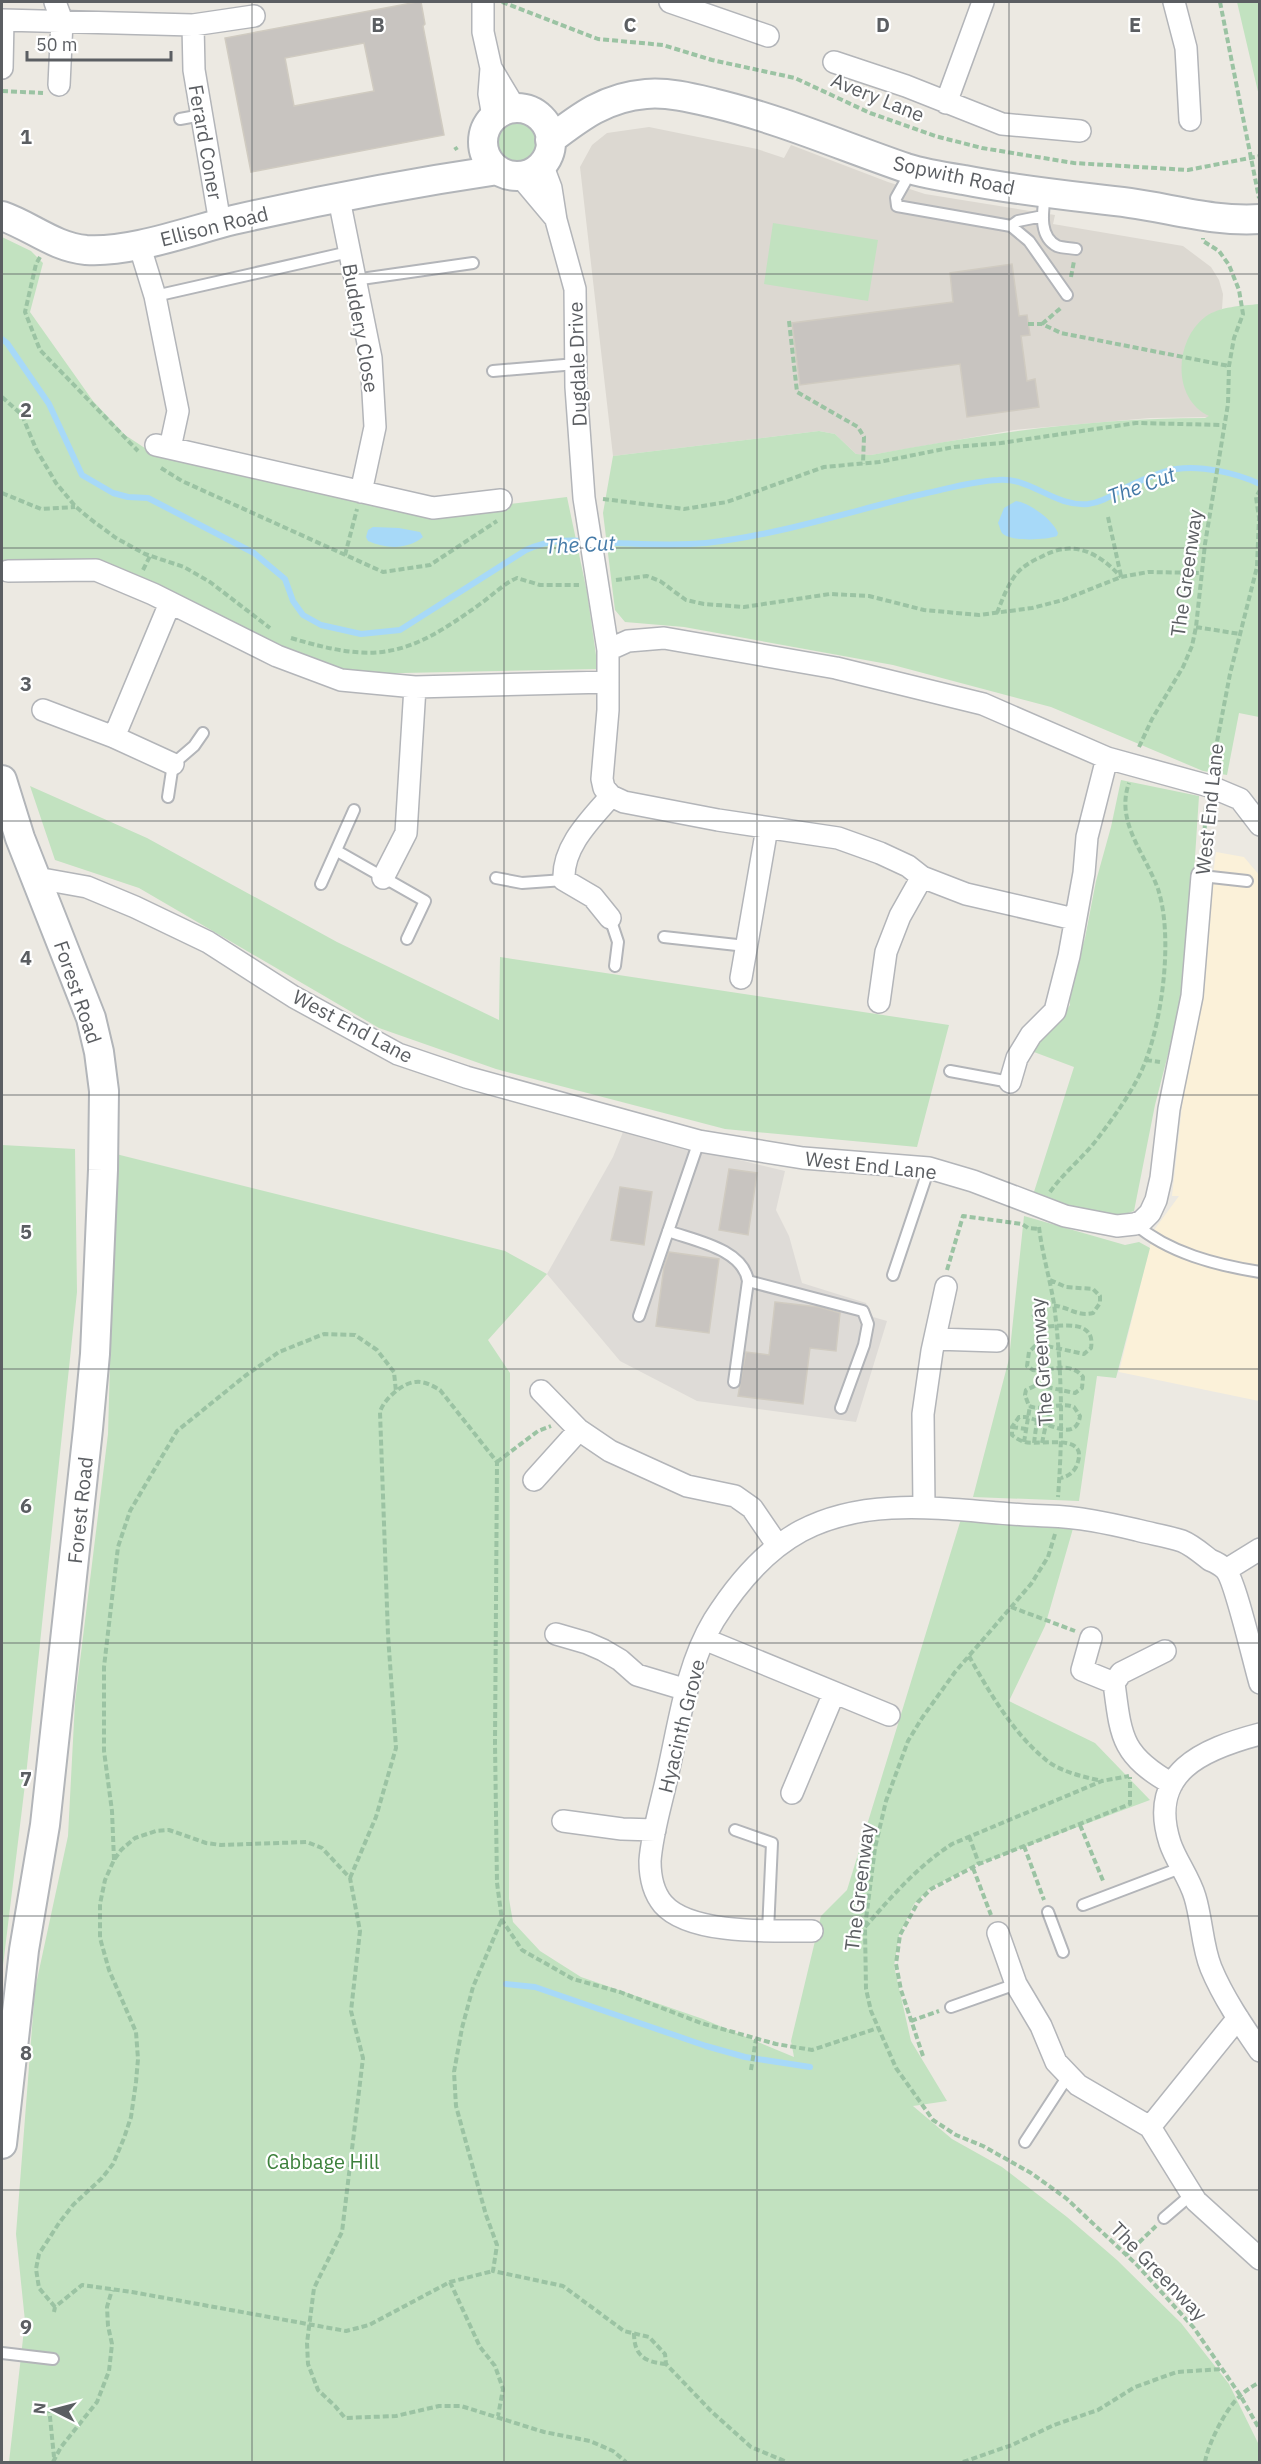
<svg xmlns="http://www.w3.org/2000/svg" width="1261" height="2464" font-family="'IBM Plex Sans',sans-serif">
  <rect width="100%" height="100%" fill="#ece9e2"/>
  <path fill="#fbf1d9" d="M1216,852L1244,857L1260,876L1259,1401L1119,1372L1154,1230L1179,1196H1172L1185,1079Z"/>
  <path fill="#dedbd7" d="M623,1132L785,1171L776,1210L789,1236L802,1283L866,1303L873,1317L887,1321L856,1422L697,1401L620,1361L547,1274L613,1157Z"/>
  <path fill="#dcd8d1" d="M649,127L757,149L784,158L791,145L888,182L925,194L1055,215L1053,224L1183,246L1211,267L1219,280L1223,294L1222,309L1207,316L1210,417L1150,418L1014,430L871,455L856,454L835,434L819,431L613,456L580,167L592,145L607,133Z"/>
  <path fill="#c2e2c0" d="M1237,2H1259V96Z
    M495 142a22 22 0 1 1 44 0a22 22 0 1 1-44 0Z
    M773,223L878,240L868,301L764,284Z
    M2,237L31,251L43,263L30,312L93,401L125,435L157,456L406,513L427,514L567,497L587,592L598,669L354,674L282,647L103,564L2,565Z
    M1259,304V717L1239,713L1227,775L1203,771L1051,707L893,665L684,627L625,622L615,610L603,513L613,456L819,431L835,434L856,454L871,455C981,434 1092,418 1205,418L1209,416C1172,399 1174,341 1205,317C1220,306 1242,306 1259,304Z
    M1121,780L1199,796L1187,980L1155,1105L1134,1211L1117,1217L1032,1198L1074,1067L1034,1052L1035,1039L1058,1023L1070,1005L1069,989L1085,938L1096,881L1111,827Z
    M30,786L147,838L337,942L499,1020L500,957L949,1025L917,1147L725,1129L496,1069L379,1028L139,888L55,860Z
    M2,1145L75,1149L77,1292L26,1776L2,1974Z
    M116,1154L505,1251L547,1274L488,1340L510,1373L509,1899L513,1922L540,1951L581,1977L703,2019L794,2057L791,2041L821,1916L847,1890L961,1519L1074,1525L1045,1626L1009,1701L1095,1743L1150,1800L973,1866L930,1888L914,1904L899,1935L894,1966L911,2041L947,2101L913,2106L952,2139L1002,2167L1067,2217L1117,2260L1181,2323L1229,2384L1259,2445V2462H9L25,2321L16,2234L35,1989L68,1836L75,1702L108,1434Z
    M1024,1216L1125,1245L1139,1242L1150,1248L1116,1378L1097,1376L1079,1501L973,1497L1009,1359Z"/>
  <path fill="#a7d9f8" d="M1016,501C1030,503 1053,520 1058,533L1057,536C1046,540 1010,542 1002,533C1000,530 1000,527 998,523L1004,508Z
    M373,527L399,528L420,532L423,537C407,550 386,549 368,541L366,537L368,530Z"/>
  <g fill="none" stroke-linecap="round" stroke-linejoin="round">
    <path stroke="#a7d9f8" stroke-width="6" d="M2,339L7,343L49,404L82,475L113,493L128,497L148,498L254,553L285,579L293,601L303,615L321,625L361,634L400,630L526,550C555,536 585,541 615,543C645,544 676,546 706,543C780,535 854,510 927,493C950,488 974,481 998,480C1031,477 1054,507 1088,504C1104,502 1115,493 1129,486C1143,480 1160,471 1176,469C1202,465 1236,473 1260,484
      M506,1984L535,1987L706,2046L745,2057L810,2067"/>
  </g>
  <path fill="#c8c4c0" stroke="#d0cbc1" stroke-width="1.5" fill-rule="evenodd" d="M417,2H421L425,24L423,26L444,135L251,172L225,38ZM364,43L374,91L294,106L285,58Z
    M1012,264L1019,316L1027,315L1030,335L1021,336L1027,381L1035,379L1039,407L967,417L960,364L800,385L792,323L953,302L950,273Z
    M729,1169L757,1173L748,1235L719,1230Z
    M620,1187L652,1192L644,1245L611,1240Z
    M669,1252L719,1259L709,1333L656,1326L664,1267Z
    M775,1302L819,1307L840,1313L836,1351L810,1348L803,1404L738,1396L746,1352L769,1355Z"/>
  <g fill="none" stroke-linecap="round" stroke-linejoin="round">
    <defs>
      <path id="lane" d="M180,119L202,115
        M908,169L905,182L896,198L897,206L1011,226L1029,241L1067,295
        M1045,194C1043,211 1038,236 1057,246C1062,248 1071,248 1076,249
        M1011,226L1018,221L1043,216
        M354,280L473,263
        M155,296L349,252
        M493,371L576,364
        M168,797L173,764L194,746L203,733
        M337,851L425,901L407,939
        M1202,876L1247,881
        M496,878L522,883L564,880
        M321,884L354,810
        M610,918L618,942L615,966
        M664,937L746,946
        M950,1071L1010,1082
        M1135,1224C1169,1253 1216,1265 1260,1272
        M668,1231C696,1241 743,1249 748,1281L734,1382
        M893,1275L929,1168
        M748,1281L863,1311L868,1324L864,1345L841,1408
        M639,1316L699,1141
        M735,1830L772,1843L768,1931
        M1083,1905L1183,1867
        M1048,1912L1063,1952
        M951,2007L1016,1984
        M1025,2142L1068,2076
        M1164,2218L1192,2194
        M2,2353L53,2359"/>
      <path id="street" d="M55,2L62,21L59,85
        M483,2V32L491,68L489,94L493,117
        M670,2L768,36
        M1174,2L1186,48L1190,120
        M193,25L194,70L220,223
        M834,62L906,86L1002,124L1080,131
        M2,68L3,20L193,25L254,16
        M491,68L515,108
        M946,103L983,2
        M542,164L551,188L556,220L575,289L576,387L584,498L608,650V710L602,779L604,788L611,796L624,802L718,820L838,838L880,853L908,866L922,877L966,894L1074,919
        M519,175L556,219
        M339,199L371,358L375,427L361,492
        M139,244L155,296L178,411L170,448
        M156,445L433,508L501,500
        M8,571L96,570L153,594L277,656L341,680L415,687L608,682
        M608,650L628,641L664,638L836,668L983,704L1107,758L1209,786L1240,799L1260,825
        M43,710L114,737L173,764
        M114,737L170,603
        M383,878L406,833L415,687
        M38,882L48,880L87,887L135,907L208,942L294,997L398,1054L466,1077L699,1141L803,1158L929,1168L973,1181L1065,1216L1117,1226L1135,1224L1142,1221L1150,1213L1156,1200L1161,1178L1169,1109L1192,996L1202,876
        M610,918L593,897L564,880C562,847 590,820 611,796
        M741,978L767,828
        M879,1002L886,952L900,916L922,877
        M1010,1082L1017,1058L1031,1035L1055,1011L1069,956L1084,873L1087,837L1107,758
        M935,1339L997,1341
        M541,1391L579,1430L610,1451L687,1486L735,1496L752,1508L778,1546
        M534,1480L579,1430
        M924,1507L923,1414L932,1351L946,1287
        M1226,1570L1260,1549
        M556,1634L587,1643L603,1650L620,1660L637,1675L687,1690
        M1091,1638L1082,1670L1114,1683
        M704,1639L889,1715
        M1165,1651L1121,1673L1114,1683C1121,1737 1121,1755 1172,1784
        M1260,1734C1203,1749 1147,1772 1170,1843C1176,1861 1189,1877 1195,1897C1202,1920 1202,1946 1211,1968C1223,1997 1242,2025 1260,2051
        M792,1793L834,1693
        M563,1821L622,1829L655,1830
        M812,1931C773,1931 690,1935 663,1904C653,1892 650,1876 650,1861C652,1833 661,1805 667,1777C679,1725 686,1666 714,1620C736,1585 764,1551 801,1531C876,1491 967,1514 1048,1516C1079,1517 1107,1523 1137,1530C1152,1534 1167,1536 1182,1541C1192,1545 1201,1553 1210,1560C1215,1562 1221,1565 1225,1569C1235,1579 1254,1663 1260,1683
        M998,1933L1016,1984L1041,2026L1056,2062L1078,2085L1150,2127
        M1238,2018L1150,2127L1196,2201L1260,2259"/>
      <path id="secondary" d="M483 142a34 34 0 1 1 68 0a34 34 0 1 1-68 0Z
        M550,140C580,117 606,97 646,94C668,92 692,98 713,103C780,119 842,146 906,168C925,174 945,177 964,180C1019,191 1074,196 1130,203C1173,209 1215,222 1260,219
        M2,216C31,226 54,247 86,250C130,253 189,231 233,220C321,200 410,183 498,170
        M2,780L20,838L91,1018L99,1052L104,1091L103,1170L95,1354L88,1429L45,1825L24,1950L2,2144"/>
    </defs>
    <use href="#lane" stroke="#b3b5b9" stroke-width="14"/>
    <use href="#street" stroke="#b3b5b9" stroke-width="24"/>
    <use href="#secondary" stroke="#b2b5b9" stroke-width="32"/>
    <path stroke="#9bc3a3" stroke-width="4" stroke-dasharray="6 3" stroke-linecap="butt" d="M502,2L598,39L663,45L712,60L795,78L870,113L935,136L982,148L1074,163L1188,170L1260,156
      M1220,2L1259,198
      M2,91L43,93
      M455,147L457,150
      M40,257L36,264L25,312L40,350L138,451
      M1071,277L1074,261
      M789,321L797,392L858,427L864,437L863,464
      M1028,324H1042L1061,333L1229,366
      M1042,324L1062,307
      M2,397L22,415L36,449L56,483L75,506L89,518L116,538L145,554L184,567L210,582L270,628
      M161,468L182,481L383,572L430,565L497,521
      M2,493L41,509L75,507
      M603,499L684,509L727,502L824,467L879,462L954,447L1001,443L1136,423L1224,425
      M1108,517L1121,576
      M345,555L357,509
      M143,570L150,556
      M616,580L647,576L660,581L686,600L704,604L744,607L830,594L869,596L924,610L979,615L1032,608L1063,600L1121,577L1148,572L1201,573
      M997,613C1003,598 1009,580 1021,569C1027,564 1034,560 1041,557C1073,539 1098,552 1121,577
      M1196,627L1240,634
      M291,638C377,664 407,657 480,604C493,595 503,584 517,578L540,585H579
      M1139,747L1152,719L1183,667L1192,646L1196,627L1205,544L1228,404L1229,366L1234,338L1243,314L1239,290L1229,265L1219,251L1203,241V238
      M1212,768L1230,674L1257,567L1259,518L1256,497L1260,490
      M1203,857L1206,805
      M1146,1060L1160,1062
      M1050,1192C1064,1172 1084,1157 1098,1138C1116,1114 1136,1087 1146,1060C1163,1015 1173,935 1158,889C1145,853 1115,822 1129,783
      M1039,1227C1042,1253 1050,1279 1054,1304C1062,1368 1063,1433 1058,1497
      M947,1270L963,1216L1022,1224L1028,1228L1039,1229
      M1050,1280L1066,1287L1093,1289L1100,1296V1303L1093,1313C1073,1318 1064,1300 1038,1307L1033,1317L1039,1327C1058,1327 1096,1317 1091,1348L1084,1354L1042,1345L1035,1346L1029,1352L1027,1366L1033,1370C1050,1372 1070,1360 1083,1377L1082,1388L1075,1393L1037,1385L1026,1390L1025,1395L1029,1406C1043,1412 1059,1401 1074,1407L1080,1416C1076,1445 1042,1419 1025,1417H1019L1012,1427V1435C1016,1438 1020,1441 1025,1442C1041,1446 1092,1431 1076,1467C1072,1474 1068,1476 1061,1478
      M1048,1425L1049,1406
      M1012,1427L1026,1429
      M1024,1442L1030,1406
      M1034,1443L1037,1420
      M1042,1443L1046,1424
      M497,1462L538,1431L551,1426
      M1055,1534L1048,1557L1031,1584L955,1672L922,1718L908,1741L886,1801L875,1848L865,1927L866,1989L871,2011L896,2068L933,2120L956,2135L983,2146L1031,2173L1067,2199L1137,2265L1194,2328L1240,2395L1260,2430
      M1011,1607L1075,1631
      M969,1656C989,1692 1013,1733 1046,1760C1061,1772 1084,1777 1102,1781
      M1080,1825L1104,1883
      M969,1836L979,1864
      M1024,1846L1044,1900
      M114,1860L112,1811L104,1751V1667L118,1547L130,1511L177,1431L245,1376L279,1352L324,1334L355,1335L377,1350L394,1372L396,1392
      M973,1868L991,1915
      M350,1878L376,1817L396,1748L388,1635L380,1412C383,1400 403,1382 416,1382C424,1381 433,1386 440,1390L497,1462L495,1743L497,1883L502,1920L522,1950L573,1979L620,1992L701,2023L776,2044L812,2050L878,2028
      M501,1921L473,1987L462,2028L454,2072L456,2106L486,2215L497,2245L493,2271L563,2286L624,2331L649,2337L665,2354L666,2364L711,2411L751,2447L787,2462
      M865,1927C892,1896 917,1867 952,1844L1102,1781L1129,1776
      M911,2021L939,2011
      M923,2056L901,1990L896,1964L900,1935L918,1902L931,1889L979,1864L1130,1804V1777
      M751,2070L756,2039
      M1126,2255L1156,2226
      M450,2282L480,2347L495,2366L503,2389L498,2416
      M55,2307L39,2288L36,2269L39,2254L59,2223L73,2205L102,2178L113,2164L124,2138L131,2117L136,2082L138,2059L136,2032L109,1970L100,1938V1904L105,1880L114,1860L121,1850L135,1838L156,1831L169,1830L206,1843L221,1845L307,1842L322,1848L350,1878L360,1931L351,2011L363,2058L342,2232L314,2288L307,2343L308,2364L318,2390L335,2406L345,2418L396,2416L439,2406H461L544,2432L590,2441L613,2451L626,2462
      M54,2312L55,2307L82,2285L132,2292L346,2331L369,2325L450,2282L493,2271
      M634,2333C634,2356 645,2362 666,2364
      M49,2407L54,2457
      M53,2462L61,2447L97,2402L109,2371L112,2344L108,2326L107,2307L112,2290
      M963,2462L1012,2445L1054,2425L1098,2410L1135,2387L1177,2372L1222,2369
      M1205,2462C1208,2444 1226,2408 1240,2396C1246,2390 1253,2386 1260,2382"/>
    <use href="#lane" stroke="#fff" stroke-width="10"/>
    <use href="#street" stroke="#fff" stroke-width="21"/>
    <use href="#secondary" stroke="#fff" stroke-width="28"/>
  </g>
  <path fill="none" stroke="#5b5e62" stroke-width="1.5" stroke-opacity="0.55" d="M252,2V2462M504,2V2462M757,2V2462M1009,2V2462M2,274H1260M2,548H1260M2,821H1260M2,1095H1260M2,1369H1260M2,1643H1260M2,1916H1260M2,2190H1260"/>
  <g text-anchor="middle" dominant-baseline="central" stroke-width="4.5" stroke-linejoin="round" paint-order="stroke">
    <g font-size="20" fill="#5b5e62" stroke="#fff">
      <text transform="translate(878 97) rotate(22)">Avery Lane</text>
      <text transform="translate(206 142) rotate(80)">Ferard Coner</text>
      <text transform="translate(954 175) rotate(12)">Sopwith Road</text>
      <text transform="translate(214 226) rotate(-14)">Ellison Road</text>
      <text transform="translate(361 328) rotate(80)">Buddery Close</text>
      <text transform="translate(577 364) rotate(-92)">Dugdale Drive</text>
      <text transform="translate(1186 573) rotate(-82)">The Greenway</text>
      <text transform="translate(1209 809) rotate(-84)">West End Lane</text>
      <text transform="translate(78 992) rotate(71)">Forest Road</text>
      <text transform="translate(353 1026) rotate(28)">West End Lane</text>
      <text transform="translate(871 1165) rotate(6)">West End Lane</text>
      <text transform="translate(1041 1362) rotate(-94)">The Greenway</text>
      <text transform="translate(80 1510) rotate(-84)">Forest Road</text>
      <text transform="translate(681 1726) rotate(-76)">Hyacinth Grove</text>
      <text transform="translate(859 1887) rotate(-83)">The Greenway</text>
      <text transform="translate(1159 2271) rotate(46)">The Greenway</text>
    </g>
    <g font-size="20" fill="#3c803b" stroke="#fff">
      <text x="323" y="2161">Cabbage Hill</text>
    </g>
    <g font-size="21" font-style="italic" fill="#467ba8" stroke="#fff">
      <text transform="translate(1141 485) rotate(-20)">The Cut</text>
      <text transform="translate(580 544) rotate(-3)">The Cut</text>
    </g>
  </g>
  <g font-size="20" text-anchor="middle" font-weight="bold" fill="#5b5e62" stroke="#fff" stroke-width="4.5" stroke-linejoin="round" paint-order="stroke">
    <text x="378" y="32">B</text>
    <text x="630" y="32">C</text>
    <text x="883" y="32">D</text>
    <text x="1135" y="32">E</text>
    <text x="26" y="144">1</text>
    <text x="26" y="417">2</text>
    <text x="26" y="691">3</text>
    <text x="26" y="965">4</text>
    <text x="26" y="1239">5</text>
    <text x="26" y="1513">6</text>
    <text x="26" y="1786">7</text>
    <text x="26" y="2060">8</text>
    <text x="26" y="2334">9</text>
  </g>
  <rect width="1261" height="2464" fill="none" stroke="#5b5e62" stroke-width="6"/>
  <g transform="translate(54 2410) rotate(276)" stroke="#ffffff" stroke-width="4.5" paint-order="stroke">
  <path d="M0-4.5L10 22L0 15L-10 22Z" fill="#5b5e62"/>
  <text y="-9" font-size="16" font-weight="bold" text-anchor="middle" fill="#5b5e62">N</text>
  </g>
  <path d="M27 51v9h144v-9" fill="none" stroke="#5b5e62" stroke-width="3"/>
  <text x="36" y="51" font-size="18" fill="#5b5e62" stroke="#ffffff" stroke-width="4.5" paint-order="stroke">50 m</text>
</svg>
